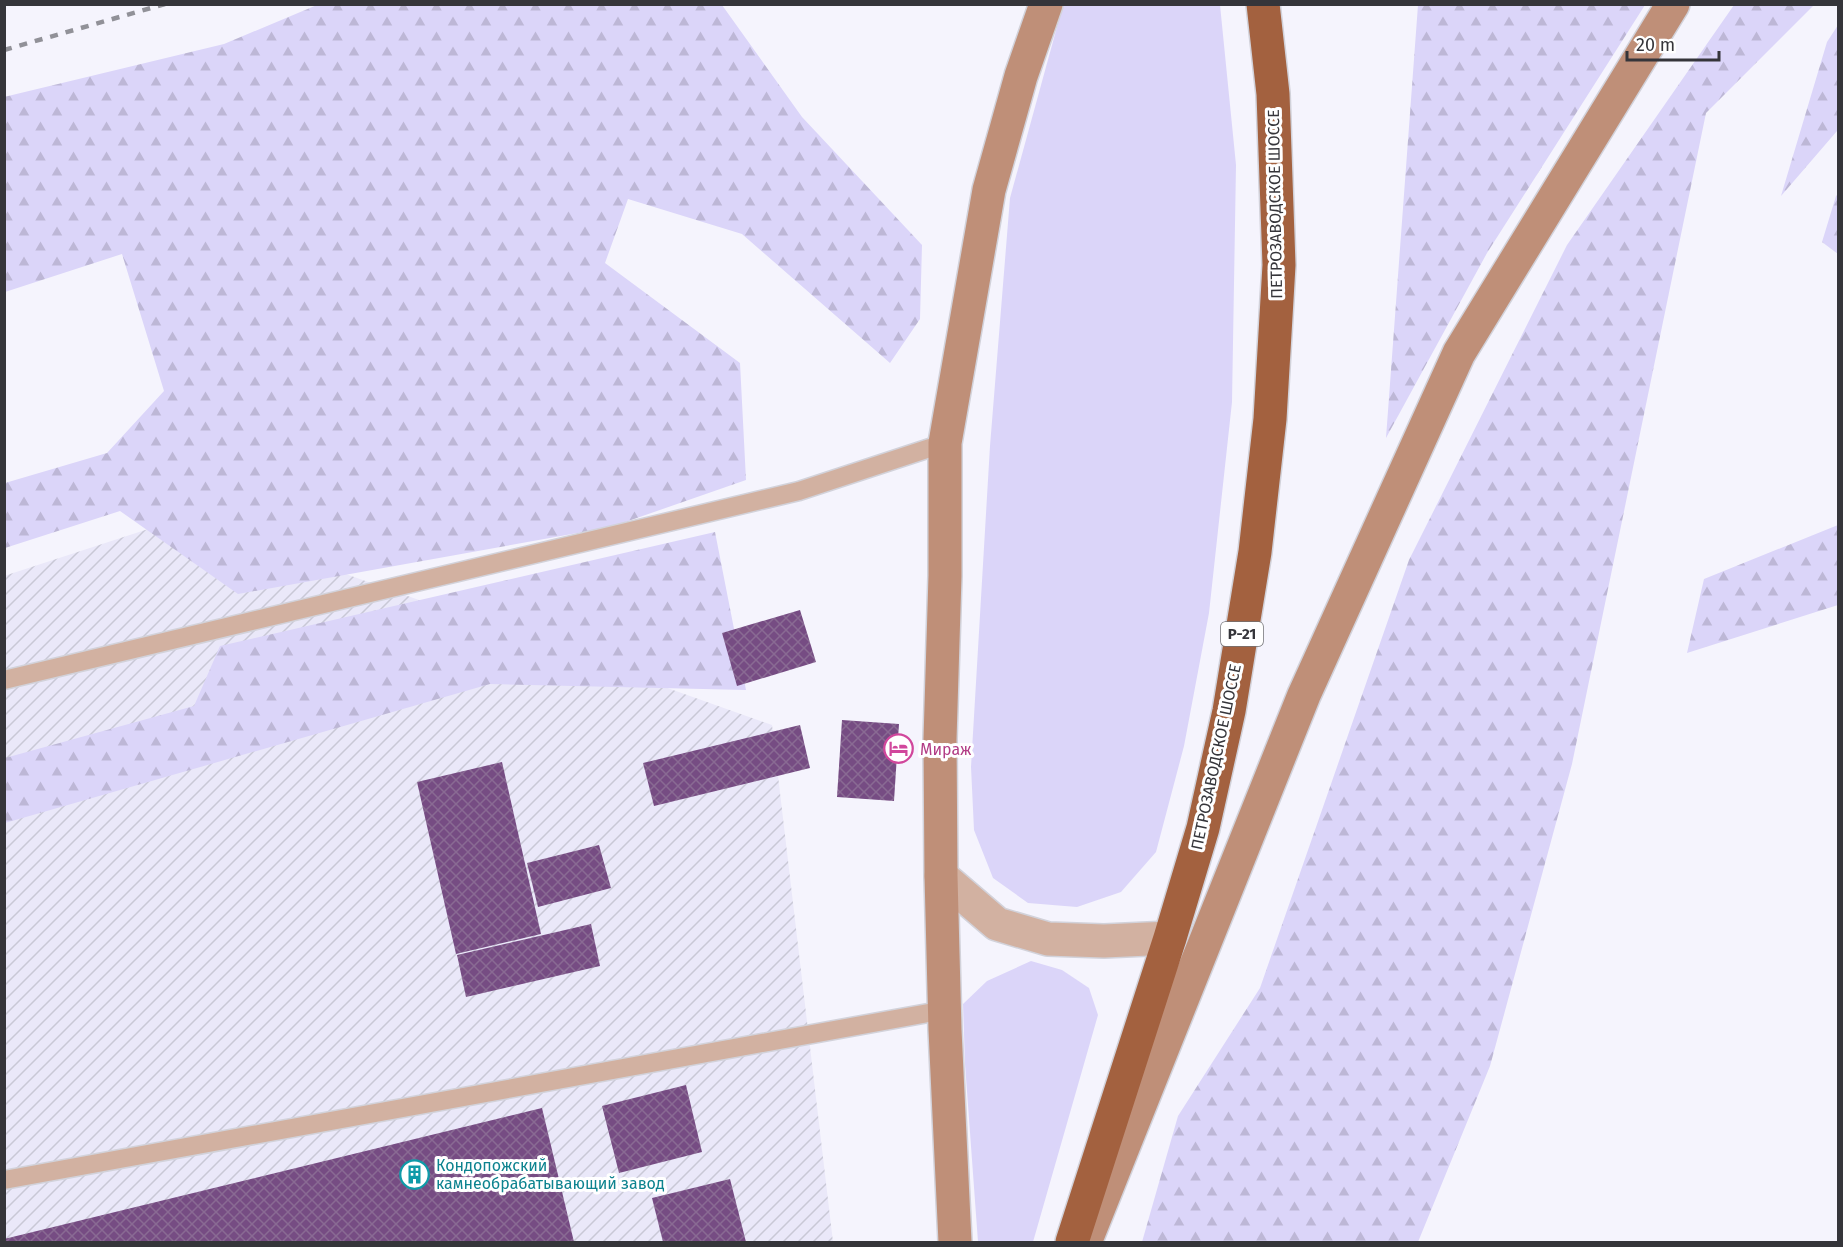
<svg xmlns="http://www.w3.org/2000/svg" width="1843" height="1247" font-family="'Fira Sans',sans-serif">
  <defs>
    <pattern id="industrial-furrows" width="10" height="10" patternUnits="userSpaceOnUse" patternTransform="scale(1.5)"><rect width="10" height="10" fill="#eae8f9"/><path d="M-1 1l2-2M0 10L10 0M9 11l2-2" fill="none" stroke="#c9c8d6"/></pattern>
    <pattern id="forest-firs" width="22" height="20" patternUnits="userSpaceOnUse" patternTransform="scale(1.5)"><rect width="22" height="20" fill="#dbd5f9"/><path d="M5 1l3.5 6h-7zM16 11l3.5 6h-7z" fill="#bdb7d6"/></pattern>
    <pattern id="building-cross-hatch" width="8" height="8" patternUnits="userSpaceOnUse" patternTransform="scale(1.5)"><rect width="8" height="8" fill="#764c83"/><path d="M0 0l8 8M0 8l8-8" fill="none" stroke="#896a93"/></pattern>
  </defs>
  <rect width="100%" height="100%" fill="#f5f4fd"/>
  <path fill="url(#industrial-furrows)" d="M185,517L772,725L833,1242H5L4,576Z"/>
  <path fill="#dbd5f9" d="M1063,5H1220L1236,165L1232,402L1209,613L1184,746L1156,852L1121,892L1077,907L1028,903L993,878L974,830L971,767L990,446L1010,198Z
    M1031,961L1062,970L1089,988L1098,1015L1033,1242H978L965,1064L963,1004L987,981Z"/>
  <path fill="url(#forest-firs)" d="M317,5H722L802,117L922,245L920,319L890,363L742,234L628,199L605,263L740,363L746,480L611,527L238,594L120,511L5,548V483L107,453L164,391L122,254L5,292L4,97L224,44Z
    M1418,5H1645L1487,253L1386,438Z
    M1734,5H1814L1706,113L1572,764L1490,1066L1418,1242H1142L1178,1116L1260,988L1409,560L1567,245Z
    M1838,25V125L1837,131L1781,196L1827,42Z
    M1838,194V254L1822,242L1836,196Z
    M1838,525V605L1687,653L1704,579Z
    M715,532L746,690L490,684L5,823V758L194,706L220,646Z"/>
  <path fill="url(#building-cross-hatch)" d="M800,610L816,662L737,686L722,633Z
    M842,720L899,724L894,801L837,797Z
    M800,725L810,768L654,806L643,763Z
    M502,762L541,934L456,954L417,782Z
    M599,845L611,888L538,907L527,863Z
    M591,924L600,966L466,997L457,955Z
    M686,1085L702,1152L619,1173L602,1106Z
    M542,1108L574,1242H4V1239Z
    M730,1179L746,1242H663L652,1198Z"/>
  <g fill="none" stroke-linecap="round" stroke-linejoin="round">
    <defs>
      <path id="lane" d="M4,680L799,491L945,443
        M4,1180L945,1010"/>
      <path id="street" d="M941,876L997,924L1048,939L1104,941L1170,938"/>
      <path id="secondary" d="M1088,1235L1304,695L1459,353L1673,4
        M955,1242L945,1030L941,876L940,739L945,576V443L989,190L1021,76L1046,4"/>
      <path id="highway" d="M1072,1242L1170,938L1203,828L1229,711L1255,552L1270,419L1279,265L1273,94L1263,4"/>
    </defs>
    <use href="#lane" stroke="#d2d2da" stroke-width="21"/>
    <use href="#street" stroke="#d2d2da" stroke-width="36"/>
    <use href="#secondary" stroke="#d2d2da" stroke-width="36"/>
    <use href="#highway" stroke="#d2d2da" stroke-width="36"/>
    <use href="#lane" stroke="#d2b1a1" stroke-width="18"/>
    <use href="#street" stroke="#d2b1a1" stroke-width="33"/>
    <use href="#secondary" stroke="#bf8f78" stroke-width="33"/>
    <use href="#highway" stroke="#a3613f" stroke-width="33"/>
    <path stroke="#919198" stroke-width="4.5" stroke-dasharray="8 8" stroke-linecap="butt" d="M4,50L165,4"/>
  </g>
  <defs>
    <symbol id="hotel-ring" viewBox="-11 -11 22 22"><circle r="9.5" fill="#fff" stroke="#d1479c" stroke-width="1.5"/><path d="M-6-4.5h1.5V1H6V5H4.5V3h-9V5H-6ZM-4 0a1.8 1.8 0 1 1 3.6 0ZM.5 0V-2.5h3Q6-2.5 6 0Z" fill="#d1479c"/></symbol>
    <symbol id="building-ring" viewBox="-11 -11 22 22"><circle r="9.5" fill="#fff" stroke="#0f9aa8" stroke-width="1.5"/><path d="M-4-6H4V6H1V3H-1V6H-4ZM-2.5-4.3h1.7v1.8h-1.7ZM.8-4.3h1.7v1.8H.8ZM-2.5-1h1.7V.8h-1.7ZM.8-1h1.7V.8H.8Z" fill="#0f9aa8"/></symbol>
  </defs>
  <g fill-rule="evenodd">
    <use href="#hotel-ring" x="882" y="732" width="33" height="33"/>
    <use href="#building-ring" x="398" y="1158" width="33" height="33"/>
  </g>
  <g text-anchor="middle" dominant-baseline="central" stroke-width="6" stroke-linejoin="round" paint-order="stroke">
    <rect fill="#fff" stroke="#727275" stroke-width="1.5" x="1221" y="622" width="42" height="24" rx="4.5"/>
    <g font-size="15" font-weight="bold" fill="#35353a">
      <text x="1242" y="634">Р-21</text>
    </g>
    <g font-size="16" fill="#35353a" stroke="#fff">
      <text transform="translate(1275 204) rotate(-91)">ПЕТРОЗАВОДСКОЕ ШОССЕ</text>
      <text transform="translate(1216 757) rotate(-78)">ПЕТРОЗАВОДСКОЕ ШОССЕ</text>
    </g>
    <g font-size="16" fill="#b23c85" stroke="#fff" text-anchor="start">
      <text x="920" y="749">Мираж</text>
    </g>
    <g font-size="16" fill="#0d838f" stroke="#fff" text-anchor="start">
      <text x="436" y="1165">Кондопожский<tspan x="436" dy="18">камнеобрабатывающий завод</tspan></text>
    </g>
  </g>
  <rect width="1843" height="1247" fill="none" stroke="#35353a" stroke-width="12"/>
  <path d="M1627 51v9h92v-9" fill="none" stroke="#35353a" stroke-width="3"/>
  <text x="1636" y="51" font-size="18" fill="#35353a" stroke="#ffffff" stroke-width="4.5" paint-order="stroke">20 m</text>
</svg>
